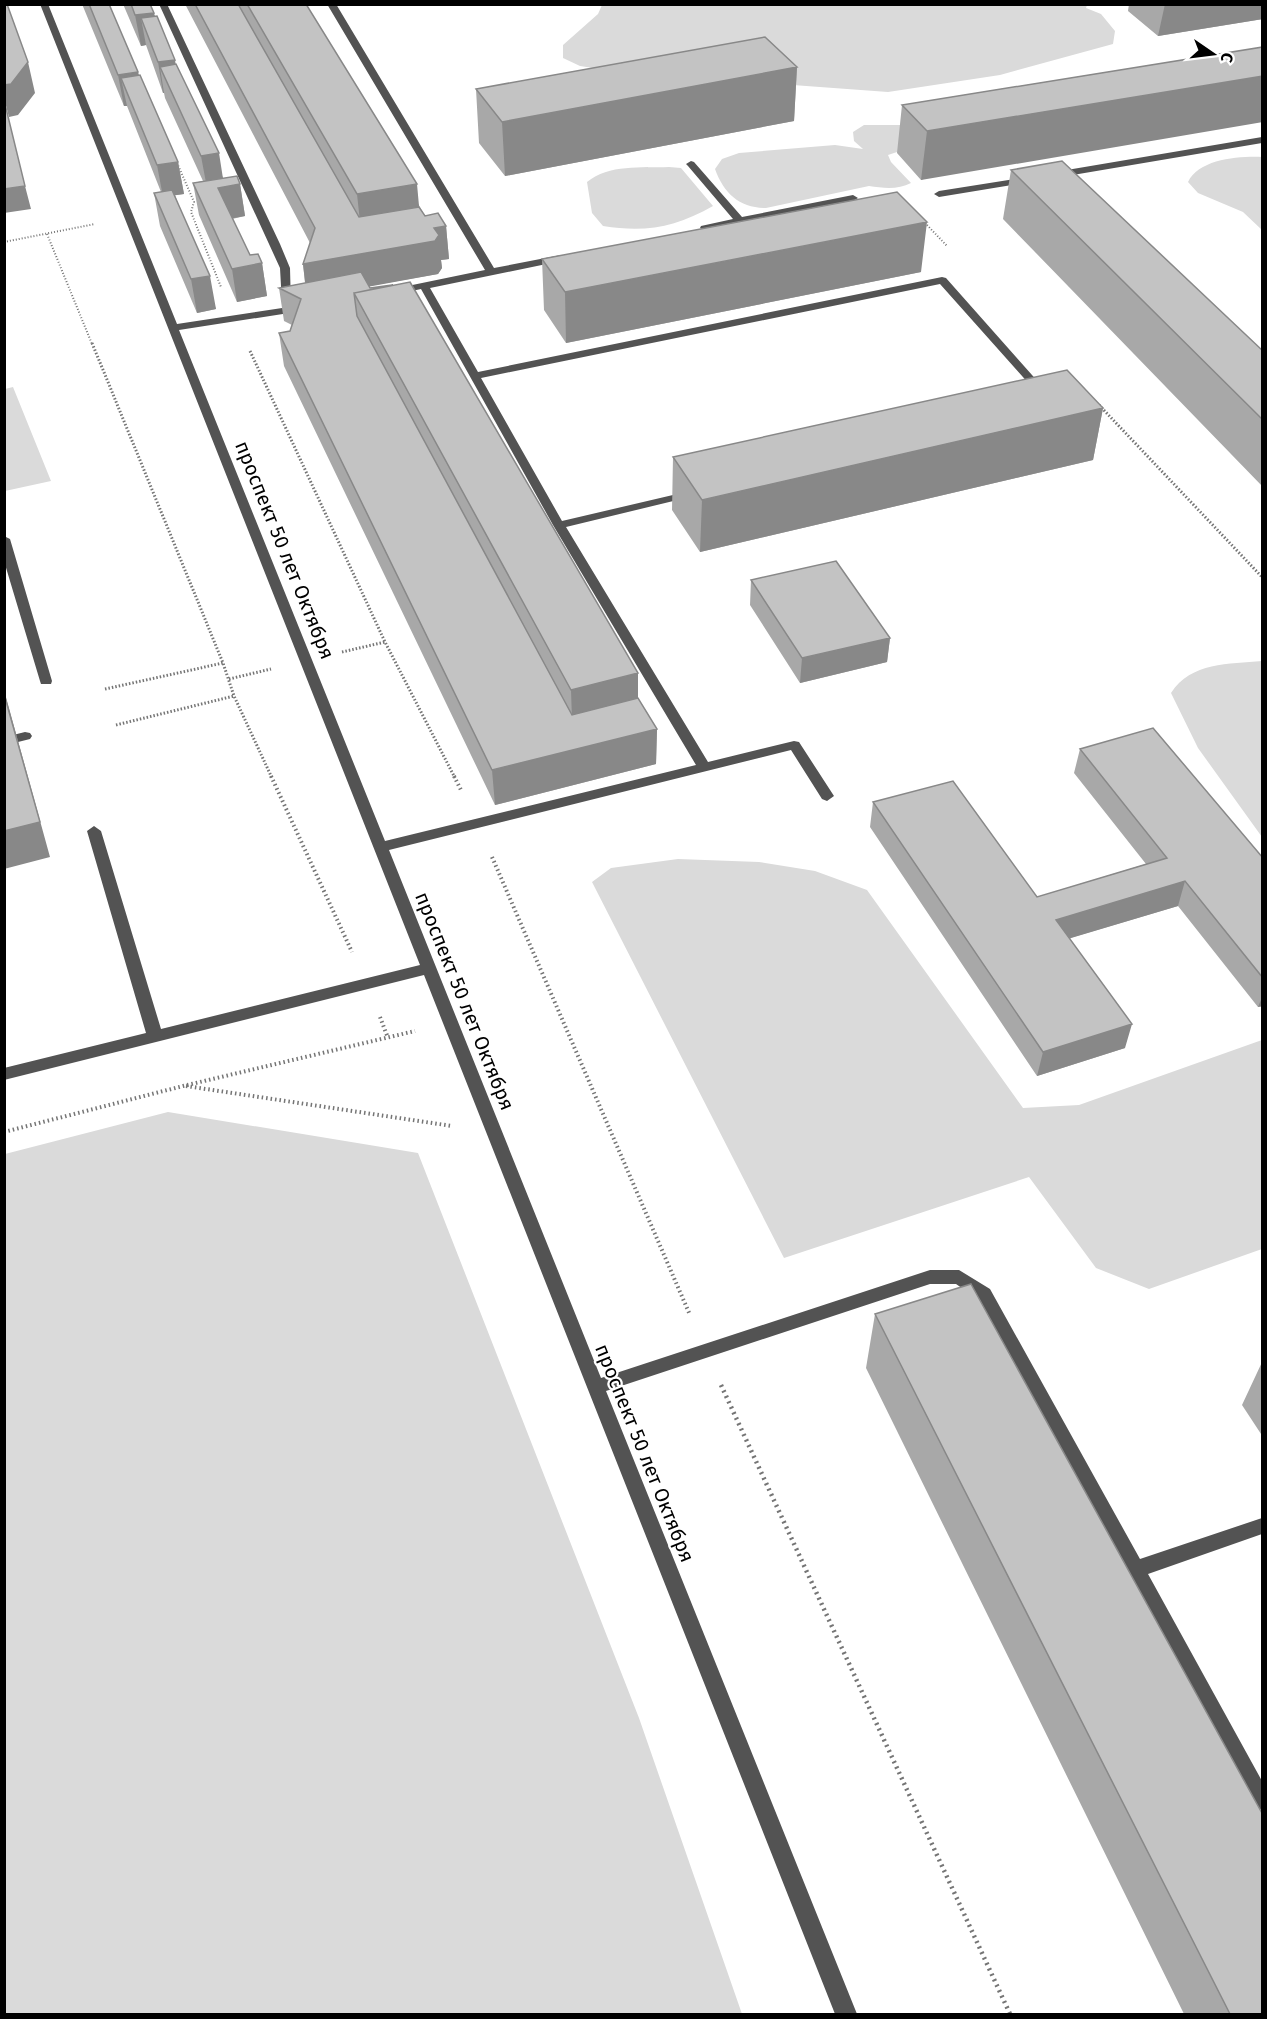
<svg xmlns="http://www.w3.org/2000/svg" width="1267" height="2019" font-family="'Fira Sans',sans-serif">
  <rect width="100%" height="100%" fill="#fff"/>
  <path fill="#dadada" d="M602,5H1087L1086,8L1101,14L1115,31L1113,44L1000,75L888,92L619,72L580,66L563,58V45L598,14Z
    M864,125H908L903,150L888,155L891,162L911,183C898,190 883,188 869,186L766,208C740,208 724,194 715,169L722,159L739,153L835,145L863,149L854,141L853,132Z
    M1262,157V230L1243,212L1198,193L1188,182C1199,159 1239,156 1262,157Z
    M669,167L681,168L713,206C676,227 646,233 603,226L592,213L587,182C609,164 641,168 669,167Z
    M13,387L51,481L5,491V389Z
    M1262,661V837L1198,748L1171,693C1191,662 1229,664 1262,661Z
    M678,859L759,862L815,871L867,890L1023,1108L1079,1105L1262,1040V1249L1149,1289L1096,1268L1029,1177L784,1258L592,882L611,868Z
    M168,1112L418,1153L639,1718L742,2014H5V1154Z"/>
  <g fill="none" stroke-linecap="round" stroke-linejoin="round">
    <path stroke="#757575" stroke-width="2" stroke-dasharray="1 2" stroke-linecap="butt" d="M177,163L194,202L191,212L221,287
      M927,225L947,246
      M47,234L92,344
      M4,242L95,224"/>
    <path stroke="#757575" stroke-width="3" stroke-dasharray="1.5 2" stroke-linecap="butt" d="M92,343L223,663L234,696L272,778
      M250,351L385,642L455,778
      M1099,405L1262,577
      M342,652L385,642
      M229,679L271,669
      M105,689L223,663
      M116,725L234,696"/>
    <path stroke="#757575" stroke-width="4" stroke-dasharray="1.5 3" stroke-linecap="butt" d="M271,776L352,952
      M454,776L461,790
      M492,857L690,1315
      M380,1017L388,1038
      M186,1086L452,1126
      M4,1132L183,1086L415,1031"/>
    <path stroke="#757575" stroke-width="4.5" stroke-dasharray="2 4" stroke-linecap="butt" d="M721,1385L1010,2014"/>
    <path fill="#535353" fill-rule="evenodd" d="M40,4H48L177,324L302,305L307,308L302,311L179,330L385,841L696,765L553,525L421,289L393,295L388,292L393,289L485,270L327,4H336L494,268L561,255L566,258L561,261L430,288L478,372L942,277L946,278L1048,393L1047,395H1039L940,284L481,378L562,521L690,491L694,492V496L566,527L708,762L794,741L799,742L834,796L827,801L822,799L791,750L389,850L601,1378L930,1270H959L990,1289L1140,1559L1262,1518V1534L1148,1574L1262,1781V1810L1255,1807L978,1299L956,1284H930L606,1391L857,2014H835L424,975L4,1080V1068L146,1033L87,831L94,826L101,831L161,1029L420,965Z
      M159,4H167L280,244L290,268L291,306L282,304L280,268Z
      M1262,137V143L1055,178L1050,175L1055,172Z
      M691,161L694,162L742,217L853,195L858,198L853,201L705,231L700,228L701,226L733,219L688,166L686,164Z
      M1027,177L1030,178V182L939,197L934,194L939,191Z
      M4,536L10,539L52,681L51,684H41L40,681L4,561Z
      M25,732L30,733L32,736L30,739L18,742L13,741L11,738L13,735Z"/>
  </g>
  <path fill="#a8a8a8" d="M82,4H109L139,75L178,162L184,194L175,195L216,309L197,313L160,226L154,193L161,192L127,106H124Z
    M123,4H150L223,178L240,184L245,216L232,219L250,255L262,263L267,296L237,302L199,215L193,183L203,181L165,98L164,93H163L146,45L141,46Z
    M185,4H306L425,216L446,226L449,259L441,260L442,268L438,274L369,286L638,698L657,729L656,764L495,805L284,366L279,333L290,331L292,325L284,321L279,288L305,283L303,264L310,243Z
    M1129,4H1263V19L1158,36L1128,11Z
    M1263,47L921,180L897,153L902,105Z
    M797,67L794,121L505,176L479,143L476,89Z
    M1011,170L1263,351V487L1003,219Z
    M542,259L921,272L566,343L544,310Z
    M1103,408L1093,460L700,552L672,510L673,457Z
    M751,580L890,638L887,662L800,683L750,605Z
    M1080,749L1263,858V1006L1258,1007L1178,906L1070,938L1125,1048L1037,1076L870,827L873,802L1037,897L1146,864L1074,773Z
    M875,1314L1263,2014H1184L866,1368Z
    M1263,1360V1437L1242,1405Z"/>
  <path fill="#888" d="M1165,4H1263V19L1158,36Z
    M154,13L159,43L141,18L146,45L141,46L135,15Z
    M175,60L180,91L160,67L164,93H163L158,62Z
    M28,62L35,93L18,115L9,117L4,98V85Z
    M797,67L794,121L505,176L502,122Z
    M138,72L144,103L121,78L127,106H124L118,75Z
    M1263,76V122L921,180L927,131Z
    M219,153L224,185L207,188L201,156Z
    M178,162L184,194L163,197L157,165Z
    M240,184L245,216L223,220L218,188Z
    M417,184L422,239L363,250L357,194Z
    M25,186L31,209L4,213V189Z
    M927,222L921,272L566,343L565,292Z
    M446,226L449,259L441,260L442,268L438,274L307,298L303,264L434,228Z
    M262,263L267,296L237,302L232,269Z
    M210,276L216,309L197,313L191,279Z
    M1103,408L1093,460L700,552L702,500Z
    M890,638L887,662L800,683L802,658Z
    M638,673V733L573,749L571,690Z
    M4,690L50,857L4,869Z
    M657,729L656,764L495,805L492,770Z
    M1185,881L1178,906L1051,944L1056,920Z
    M1263,995V1006L1258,1007Z
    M1132,1024L1125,1048L1037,1076L1043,1052Z"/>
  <path fill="#c3c3c3" stroke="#888" stroke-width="1.5" d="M4,4H7L28,62L11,84L4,85Z
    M89,4H109L138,72L118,75Z
    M131,4H150L154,13L135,15Z
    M195,4H238L359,217L419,207L425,216L438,213L446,226L434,228L439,235L435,241L303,264L315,228Z
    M247,4H306L417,184L357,194Z
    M157,16L175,60L158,62L141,18Z
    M765,37L797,67L502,122L476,89Z
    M1263,47V76L927,131L902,105Z
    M176,64L219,153L201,156L160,67Z
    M140,75L178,162L157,165L121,78Z
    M4,100L25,186L4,189Z
    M1062,161L1263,351V420L1011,170Z
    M237,176L240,184L218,188L250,255L258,254L262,263L232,269L193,183Z
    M172,190L210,276L191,279L154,193Z
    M897,192L927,222L565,292L542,259Z
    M361,272L370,288L392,285H393L354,293L357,316L572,715L638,698L657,729L492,770L279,333L290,331L301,299L279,288Z
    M410,282L638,673L571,690L354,293Z
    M1067,370L1103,408L702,500L673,457Z
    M836,561L890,638L802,658L751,580Z
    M4,694L40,822L4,831Z
    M1153,728L1263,858V978L1185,881L1056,920L1132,1024L1043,1052L873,802L953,781L1037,897L1167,858L1080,749Z
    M971,1284L1263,1815V2014H1230L875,1314Z"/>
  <g text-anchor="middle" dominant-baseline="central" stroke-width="4.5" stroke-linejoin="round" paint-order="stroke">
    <g font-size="20" fill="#000" stroke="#fff">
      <text transform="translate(285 550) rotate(68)">проспект 50 лет Октября</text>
      <text transform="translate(465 1001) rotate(68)">проспект 50 лет Октября</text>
      <text transform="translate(645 1453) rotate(68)">проспект 50 лет Октября</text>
    </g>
  </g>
  <rect width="1267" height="2019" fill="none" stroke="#000000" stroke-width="12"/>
  <g transform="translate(1213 54) rotate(104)" stroke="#ffffff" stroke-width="4.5" paint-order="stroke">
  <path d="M0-4.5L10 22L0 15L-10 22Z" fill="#000000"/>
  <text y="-9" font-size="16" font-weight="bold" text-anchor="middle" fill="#000000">С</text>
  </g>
</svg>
